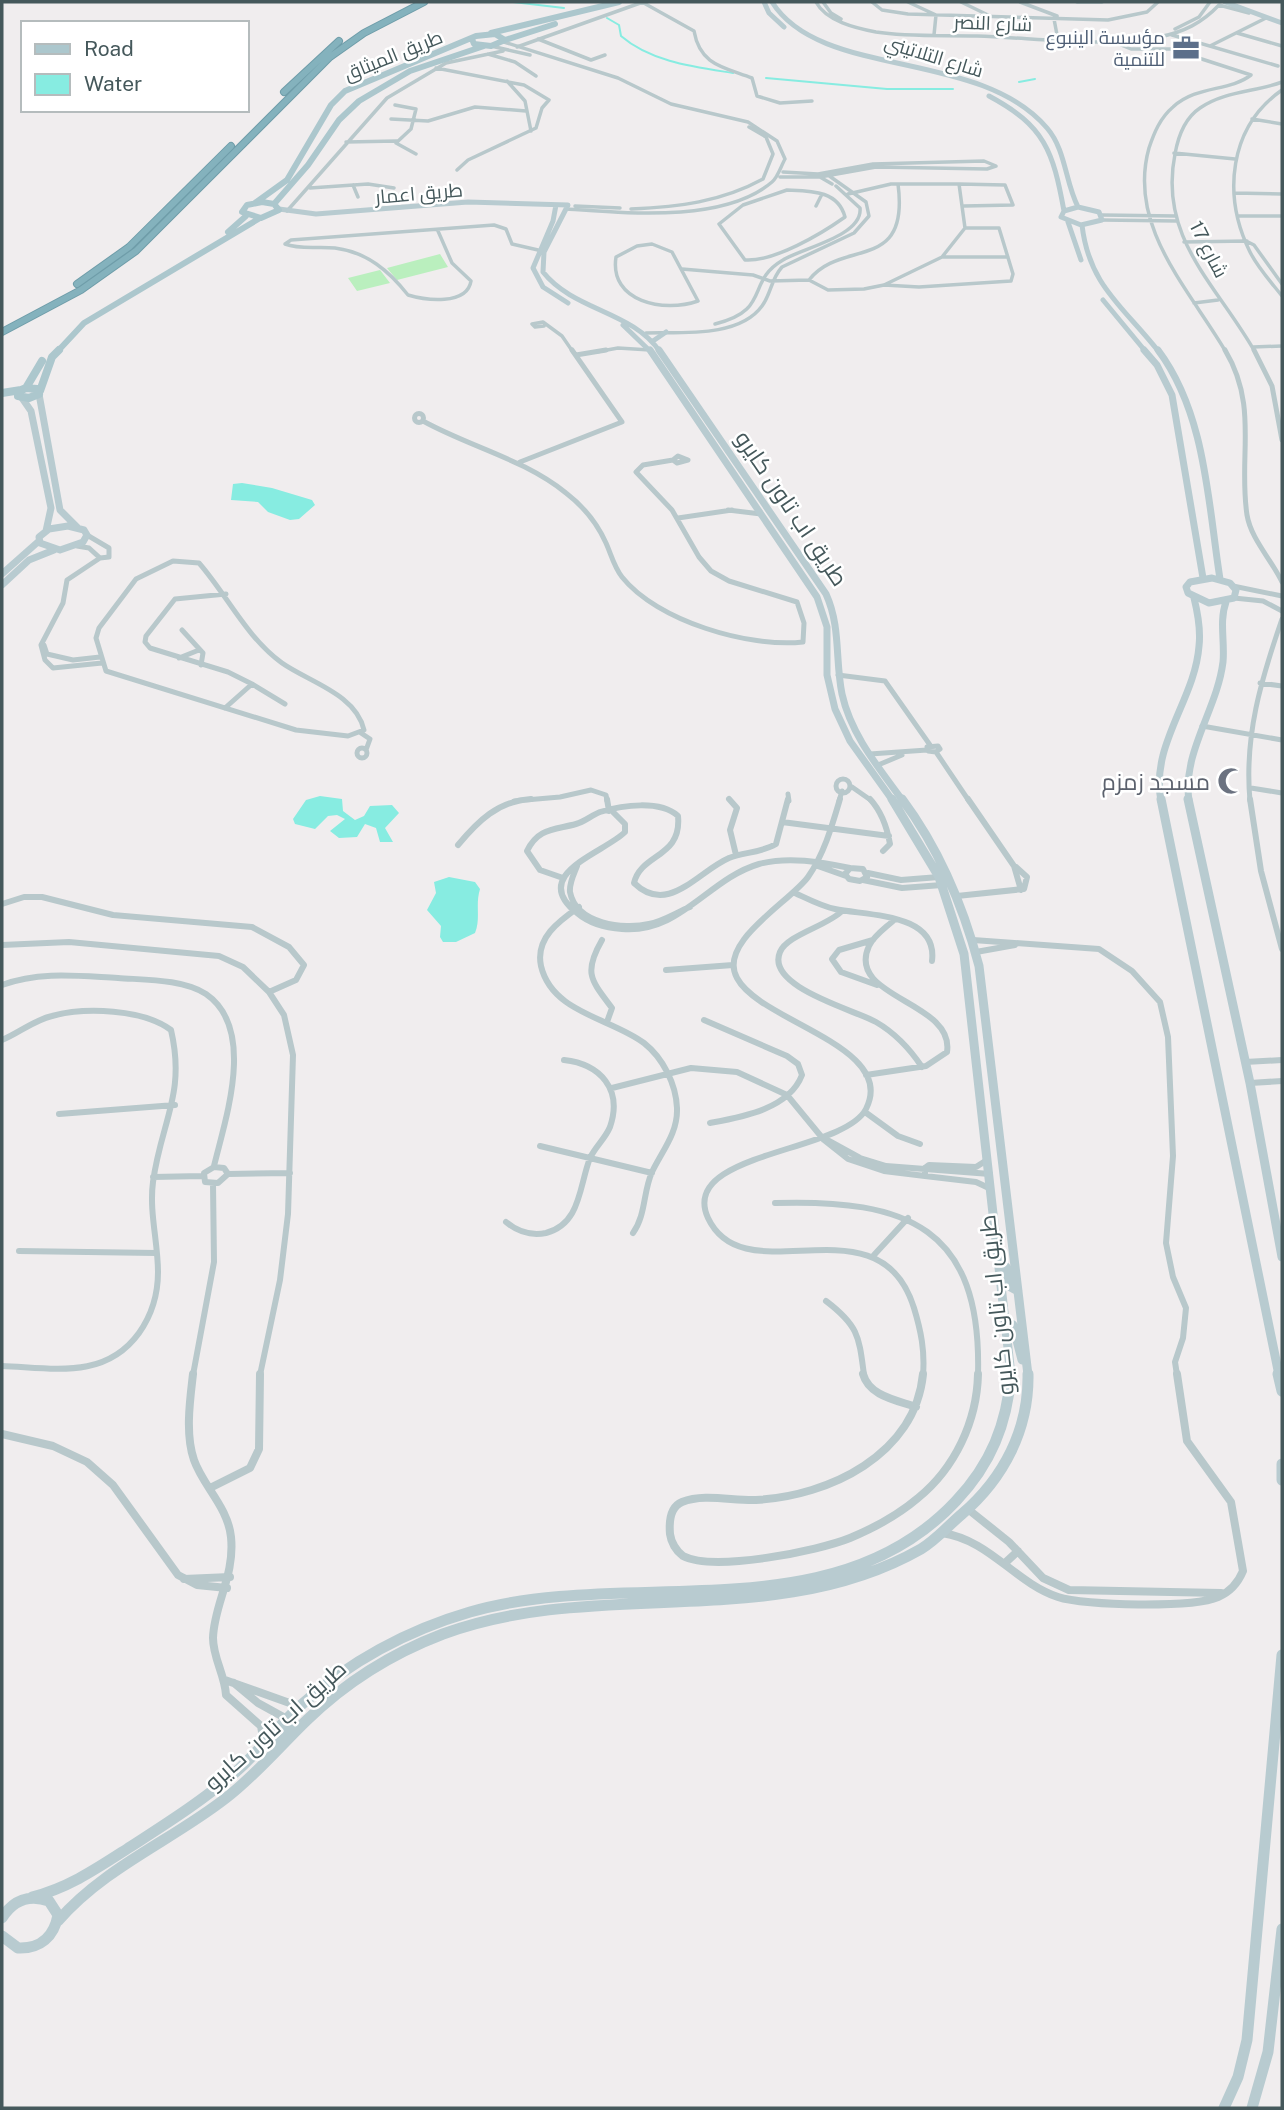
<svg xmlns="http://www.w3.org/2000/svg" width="1284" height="2110" font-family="'Public Sans',Cairo,sans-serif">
  <rect width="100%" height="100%" fill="#f0edee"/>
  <path fill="#baefbe" d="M440,254L448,267L397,280L387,268Z
    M380,270L390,283L357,291L348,278Z"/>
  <path fill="#87ece1" d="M242,483L272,488L312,500L315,505L299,519L290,520L268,512L258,502L231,500L233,484Z
    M320,796L342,799L343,811L355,820L364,816L370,806L392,805L399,813L385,828L393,842H380L376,828L365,824L357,837L339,838L330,831L345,819L337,815L328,816L315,829L295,824L293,819L306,800Z
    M449,877L475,882L480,889C475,905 481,918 475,933L456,942H443L440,937L441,926L427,910L436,893L434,882Z"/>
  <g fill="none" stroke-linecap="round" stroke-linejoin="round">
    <path stroke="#87ece1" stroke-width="2" d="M513,2L564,8
      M607,18L619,25L621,36C651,62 695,67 733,73
      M766,78L887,89H953
      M1019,82L1035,79"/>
    <defs>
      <path id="highway" d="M284,92L339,41
        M77,284L129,247L231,146
        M2,332L81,290L136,251L330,57L364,33L424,2"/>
    </defs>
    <use href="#highway" stroke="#6f9da9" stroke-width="8"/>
    <path stroke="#b8c8cb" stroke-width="3.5" d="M642,2L694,31C700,65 723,67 752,78L757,96L780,103L812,101
      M816,2C826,21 855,28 876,32C908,37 944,35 977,36C1037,38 1101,48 1159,37C1184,32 1202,23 1219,5L1249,13
      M823,2L831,13L841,19
      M872,2L882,10L908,14L1108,20L1147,12L1158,2
      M908,2L936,15L934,35
      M961,2L988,15
      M1020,2L1057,16
      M1077,2H1102
      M1054,19L1058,40
      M1175,29L1199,17L1210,2
      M1237,33L1282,46
      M1172,35L1278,66
      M538,39L591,60L605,55
      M1111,41L1131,49H1171L1251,75C1229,92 1197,85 1173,107C1160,118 1154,133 1149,148C1127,226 1189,289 1226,352
      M504,42L618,78L671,104L748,122L777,141L785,159C781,166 778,177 772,182C724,223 626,213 567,209
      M491,46L530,55
      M1210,46L1266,18
      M517,47L643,2
      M488,54L515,62L536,76
      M436,68L524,85L549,100L542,108L536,128L468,160L457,170
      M507,81L525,101L531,131
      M1282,90C1229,127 1222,195 1250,252C1258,268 1271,282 1282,296
      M395,105L416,109L411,129L396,143L416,154
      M391,119L428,121L475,107L526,111
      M1252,119L1282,124
      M346,142L397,141
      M1174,153L1235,159
      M780,177H820L876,167L987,169L996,166L984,161L873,164L818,174L783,172
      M820,177L832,184
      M959,184L1005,185L1013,205L964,206
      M353,185L358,197
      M310,188L368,184L394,188
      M787,190C810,191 838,190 845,217C821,234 774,262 745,260L719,224L743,205Z
      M1234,193L1282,194
      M575,206L620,208
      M816,206L822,194
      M631,209C678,207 721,202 763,179L773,154L766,137L749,127
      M287,211L387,98L446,63L503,51
      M1102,215L1176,216
      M1238,216H1282
      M1102,220L1177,221
      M438,231L452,263L471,281C467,306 425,300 408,295C389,271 367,252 335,248C318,246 301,250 285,244L291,240L494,225L506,229L512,244L538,250
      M1184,242L1247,241
      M1248,242L1254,245L1282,284
      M652,244L672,252L698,301C664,313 609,302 616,257L637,246Z
      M942,257H1008
      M682,269L753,275L770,281L809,280L828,290L864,289L884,285L942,257L965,228L959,184H891L848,194
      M809,280C841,238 910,274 898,184
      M884,285L919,287L1011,281L1013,274L999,228H965
      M1194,303L1218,300
      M715,324C772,310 745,282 783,260C802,248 863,236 860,208L836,186
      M544,326L535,327L532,324L543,322L562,336L573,352
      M646,333C680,332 739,338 762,306C771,294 771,279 782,267L854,233L869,216L866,202L828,175
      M1253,347L1282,346
      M596,352L618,348L650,350
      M1255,352C1217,285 1158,238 1175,154C1178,137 1185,118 1200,108C1224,91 1256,92 1282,82"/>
    <path stroke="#b8c8cb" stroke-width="5" d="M1225,350C1259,407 1238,456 1247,515C1251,539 1271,559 1282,582
      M1254,350L1272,386L1282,440
      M576,355L606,350
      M414.5 418a4.5 4.5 0 1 1 9 0a4.5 4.5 0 1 1-9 0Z
      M423,421C470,447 524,459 566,493C583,506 597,523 606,543C611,554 614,567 622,577C657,621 749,648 803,642L804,623L797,602L729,581L711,571L699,557L672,510L636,472L643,465L673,460
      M678,456L688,460L677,463L673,460Z
      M520,462L622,422L572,350
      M728,510L761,514
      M678,518L732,510
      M87,535L109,548V557
      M77,546L89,548L100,558
      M173,561L199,563C227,595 247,638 282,663C309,682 356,694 364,730L348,736L296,730L106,671L96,638L99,628L136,579Z
      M1233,586L1282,596
      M1234,598L1263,601L1282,611
      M182,630L203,653L201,665
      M44,645L47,654L73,660L100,657
      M179,658L199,650
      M102,663L53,668L45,660L41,645L63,603L67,580L100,558L109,557
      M838,675L885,681L930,745
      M1260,683L1282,686
      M252,684L285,704
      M225,708L252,684L228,672L150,648L145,642L146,636L175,599L226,594
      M1202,726L1282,740
      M361,733L370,739L366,750
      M938,746L940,749L936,752L928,751L927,747Z
      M357 753a5 5 0 1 1 10 0a5 5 0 1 1-10 0Z
      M936,752L969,801
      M870,754L927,750
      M878,765L902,755
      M836 786a7 7 0 1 1 14 0a7 7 0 1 1-14 0Z
      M852,787L872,801
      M1251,788L1282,793
      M788,794L789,801
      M514,801L560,797L591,790L606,795L607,801
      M839,801L842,791
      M1250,801C1244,736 1261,680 1282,619"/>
    <path stroke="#b8c8cb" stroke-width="6" d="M607,799L609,811
      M729,799L737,808L730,830L736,855
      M840,799C832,826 824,854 808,877C790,902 717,942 737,978C760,1022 898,1046 866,1109C843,1153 678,1152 708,1218C745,1297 879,1195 914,1308C921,1331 925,1351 923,1375
      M870,799C882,812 887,827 890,844L883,851
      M968,799L1014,866L1021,890
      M1250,799L1261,871L1282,949
      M613,812L625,824V832C604,853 528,874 577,913C590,924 605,928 622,929C680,934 708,879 759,864C788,856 821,862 850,868
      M782,822L889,836
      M458,845C478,821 498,801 531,799
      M815,865L846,876
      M577,866C574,874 569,883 570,892C576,924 624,930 649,924C664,921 677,912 690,907
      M850,868L863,869L867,877L860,881L849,879L845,874Z
      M868,873L901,880L939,877
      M563,878L540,870L527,851C538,828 554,830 576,824C584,822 592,815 600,812C623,805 660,800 678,816C682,858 641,853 634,883C668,916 697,872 729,858C744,852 761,853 776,844L788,799
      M863,880L902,888L942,885
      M795,893C808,899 821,906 835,909C869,916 938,913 932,961
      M957,896L1024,889L1027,877L1016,867
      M2,904L24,897H42L113,915L252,927L289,947L304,965L296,980L269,992
      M579,907C559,921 535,938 541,966C552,1013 611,1018 644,1043C663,1058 676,1084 677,1108C678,1133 662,1151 652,1172C643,1192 646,1215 633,1233
      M842,911C827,926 787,935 780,952C765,987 855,1010 876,1022C895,1033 910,1049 922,1067
      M602,940C583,973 591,980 612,1008L607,1022
      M873,940L839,950L832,959L841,972L877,985
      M973,940L1099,949L1132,971L1160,1002L1168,1037L1173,1156L1166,1243L1173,1277L1186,1308L1183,1338L1175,1362L1177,1375
      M2,945L69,942L219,956L243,967L269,992L284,1015L293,1055L288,1214L280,1280L260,1375
      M976,952L1015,945
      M666,970L733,965
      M2,985C40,971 78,976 118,978C145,980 183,979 206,994C257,1029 225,1120 214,1166
      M704,1020L787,1056L798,1064L802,1075C789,1109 742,1117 710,1123
      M2,1040C19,1033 34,1020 52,1016C85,1007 143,1009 171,1030C186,1094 161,1122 153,1182C149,1212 158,1242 158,1272C158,1294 151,1316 139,1333C105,1380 53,1368 2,1366
      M1245,1062L1282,1060
      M866,1075L926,1066L947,1052C955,1001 845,998 869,946C874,935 887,927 895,919
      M1250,1083L1282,1081
      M612,1088L691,1068L737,1072L787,1095L824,1140L848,1159L884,1171L925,1176
      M865,1112L898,1136L920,1144
      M59,1114L175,1105
      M829,1141L860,1158L886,1166L990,1174
      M540,1146L652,1173
      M987,1160L976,1167L929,1165L925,1168V1176L976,1182L991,1189
      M214,1167L224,1168L228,1174L218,1183L205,1182L204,1173Z
      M228,1174L290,1173
      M153,1177L202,1176
      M775,1203C907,1199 982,1227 978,1375
      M506,1222C518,1232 531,1236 546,1233C581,1224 579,1186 590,1158C595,1147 605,1139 610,1127C623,1089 600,1064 564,1060
      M19,1251L156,1253
      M874,1255L908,1218
      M826,1301C859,1326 859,1337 864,1375
      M193,1375L214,1262L213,1184"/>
    <path stroke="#b8c8cb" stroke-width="8" d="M193,1374C190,1400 185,1434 194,1460C203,1486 228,1507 231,1537C235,1576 214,1604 213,1638C213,1658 225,1675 226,1695L261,1726L264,1743
      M863,1374C869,1396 896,1400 916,1407
      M923,1374C915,1455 829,1496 756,1500C733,1501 704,1493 682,1502C670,1507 669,1522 670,1534C671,1542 676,1551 683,1556C714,1572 818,1551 850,1538C874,1528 898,1515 918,1498C955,1468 977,1421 978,1374
      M2,1434L53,1446L87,1462L113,1485L178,1575L197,1585L227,1588
      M210,1488L250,1468L259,1449L260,1374
      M969,1510L1009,1542L1043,1578L1069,1590L1221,1593
      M942,1533C990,1540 1014,1582 1058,1597C1084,1606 1193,1608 1218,1597C1230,1592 1238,1583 1243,1571L1231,1502L1187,1441L1177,1374
      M1005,1563L1018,1551
      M184,1579L230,1577
      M225,1680L298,1706
      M234,1683L258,1703L287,1719"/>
    <path stroke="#b8cbd0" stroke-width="5" d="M764,2L769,13L784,27
      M772,2C821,80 979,48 1047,128C1066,150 1065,182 1078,207
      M1225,2L1282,23
      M989,96C1045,126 1053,151 1064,211
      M556,205L553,221L533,268L543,287L568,303
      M1078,207L1099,212L1102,220L1081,225L1061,217L1064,211Z
      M279,209L316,214L468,202L568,205L544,252L543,272C574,311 633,311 660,352
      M1068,222L1081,260
      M1082,225C1089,286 1124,307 1159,352
      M1103,300L1146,352
      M623,325L651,352
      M653,341L666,332"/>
    <path stroke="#b8cbd0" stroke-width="7" d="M650,350L817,597L827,627V675L835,709L850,741L893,801
      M659,350L826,594C841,627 835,660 842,694C851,735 879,768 903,801
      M1144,350L1157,365L1172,395L1203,578
      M1158,350C1206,414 1208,503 1220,579
      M39,394L60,510L77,527
      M22,398L31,411L51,508L46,531
      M68,526L84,530L87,535L83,542L60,550L40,543L39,537L49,529Z
      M2,574L39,541
      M1212,578L1230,583L1236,590L1234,598L1209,603L1188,593L1186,587L1190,582Z
      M2,585L29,560L54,550
      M1161,801C1150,745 1195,700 1199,646C1201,629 1198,614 1194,598
      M1189,801C1182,752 1217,710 1223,662C1225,642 1219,621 1226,602"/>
    <path stroke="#b8cbd0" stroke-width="9" d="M892,799L939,877L964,954L1011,1375
      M902,799C940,850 963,905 979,966L1028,1375
      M1161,799L1279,1375
      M1188,799L1250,1083L1282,1257
      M1006,1267L1009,1286L1018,1291
      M1006,1322L1013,1325L1022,1360"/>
    <path stroke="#b8cbd0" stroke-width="11" d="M1278,1374L1282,1391
      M1282,1464V1480
      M278,1742L290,1727L287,1719
      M32,1897C68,1888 96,1869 127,1849C164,1825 204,1800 238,1770C260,1750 278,1726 300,1706C348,1662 408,1630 470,1612C628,1566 831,1635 956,1501C991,1464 1007,1424 1011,1374
      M2,1918C13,1900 29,1894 49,1901L58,1915C54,1937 40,1949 18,1948L2,1936
      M58,1921C105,1867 171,1841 226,1798C256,1775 280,1746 307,1720C346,1682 393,1653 443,1634C597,1577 774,1633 921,1549C936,1540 949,1525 962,1514C1004,1478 1029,1429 1028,1374
      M1224,2108L1238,2077L1247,2040L1282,1655
      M1252,2108L1268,2052L1282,1929"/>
    <path stroke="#acc7cd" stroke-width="6" d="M491,33L619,2
      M505,40L555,24
      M262,202L274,204L279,210L261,218L242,212L247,205Z
      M255,203L287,180L331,105L345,91L476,36L495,34L505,40L491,46L474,44L472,39
      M274,204L308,165L339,120L359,101L410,71L484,46
      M228,232L246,216
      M57,352L84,323L260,218"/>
    <path stroke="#acc7cd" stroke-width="8" d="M26,388L42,361
      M26,388L37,389L39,394L29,398L18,396L19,391Z
      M40,391L52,357L59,350
      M2,393L21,390"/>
    <use href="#highway" stroke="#84b2bd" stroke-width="6"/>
  </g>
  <defs>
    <symbol id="office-bare" viewBox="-9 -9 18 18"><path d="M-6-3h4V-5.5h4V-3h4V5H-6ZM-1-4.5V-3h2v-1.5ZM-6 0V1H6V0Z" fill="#5c6f8a" stroke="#fff" stroke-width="2.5" paint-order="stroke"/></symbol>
    <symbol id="mosque-bare" viewBox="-9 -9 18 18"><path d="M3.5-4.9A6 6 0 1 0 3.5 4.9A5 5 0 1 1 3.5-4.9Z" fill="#6b7280" stroke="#fff" stroke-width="2.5" paint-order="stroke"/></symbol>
  </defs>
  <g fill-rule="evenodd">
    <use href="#office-bare" x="1167" y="29" width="38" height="38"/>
    <use href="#mosque-bare" x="1212" y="762" width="38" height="38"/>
  </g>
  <g text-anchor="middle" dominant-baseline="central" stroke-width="5" stroke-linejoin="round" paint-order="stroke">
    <g font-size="19" fill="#45585b" stroke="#fff">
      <text transform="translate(993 23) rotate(2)">شارع النصر</text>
      <text transform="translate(393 55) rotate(-22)">طريق الميثاق</text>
      <text transform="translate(934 56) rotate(17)">شارع التلاتيني</text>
      <text transform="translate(419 193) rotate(-5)">طريق اعمار</text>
      <text transform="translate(1209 249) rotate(63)">شارع 17</text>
    </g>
    <g font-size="19" fill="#4e5e75" stroke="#fff" text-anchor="end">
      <text x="1165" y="37">مؤسسة الينبوع<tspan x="1165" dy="22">للتنمية</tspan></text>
    </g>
    <g font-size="23" fill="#45585b" stroke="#fff">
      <text transform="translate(792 508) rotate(56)">طريق اب تاون كايرو</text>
      <text transform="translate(996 1305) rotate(-96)">طريق اب تاون كايرو</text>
      <text transform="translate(275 1725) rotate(-42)">طريق اب تاون كايرو</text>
    </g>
    <g font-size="23" fill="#5b616d" stroke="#fff" text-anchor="end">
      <text x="1210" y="781">مسجد زمزم</text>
    </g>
  </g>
  <rect width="1284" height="2110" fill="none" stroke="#45585b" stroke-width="7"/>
  <rect x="21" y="21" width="228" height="91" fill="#ffffff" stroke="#b5bcbd" stroke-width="2"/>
  <rect x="35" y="44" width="35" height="10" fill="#acc7cd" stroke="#b5bcbd" stroke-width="2"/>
  <text x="84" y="56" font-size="21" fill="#45585b">Road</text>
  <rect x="35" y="74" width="35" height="21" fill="#87ece1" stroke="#b5bcbd" stroke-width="2"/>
  <text x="84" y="91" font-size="21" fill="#45585b">Water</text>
</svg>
